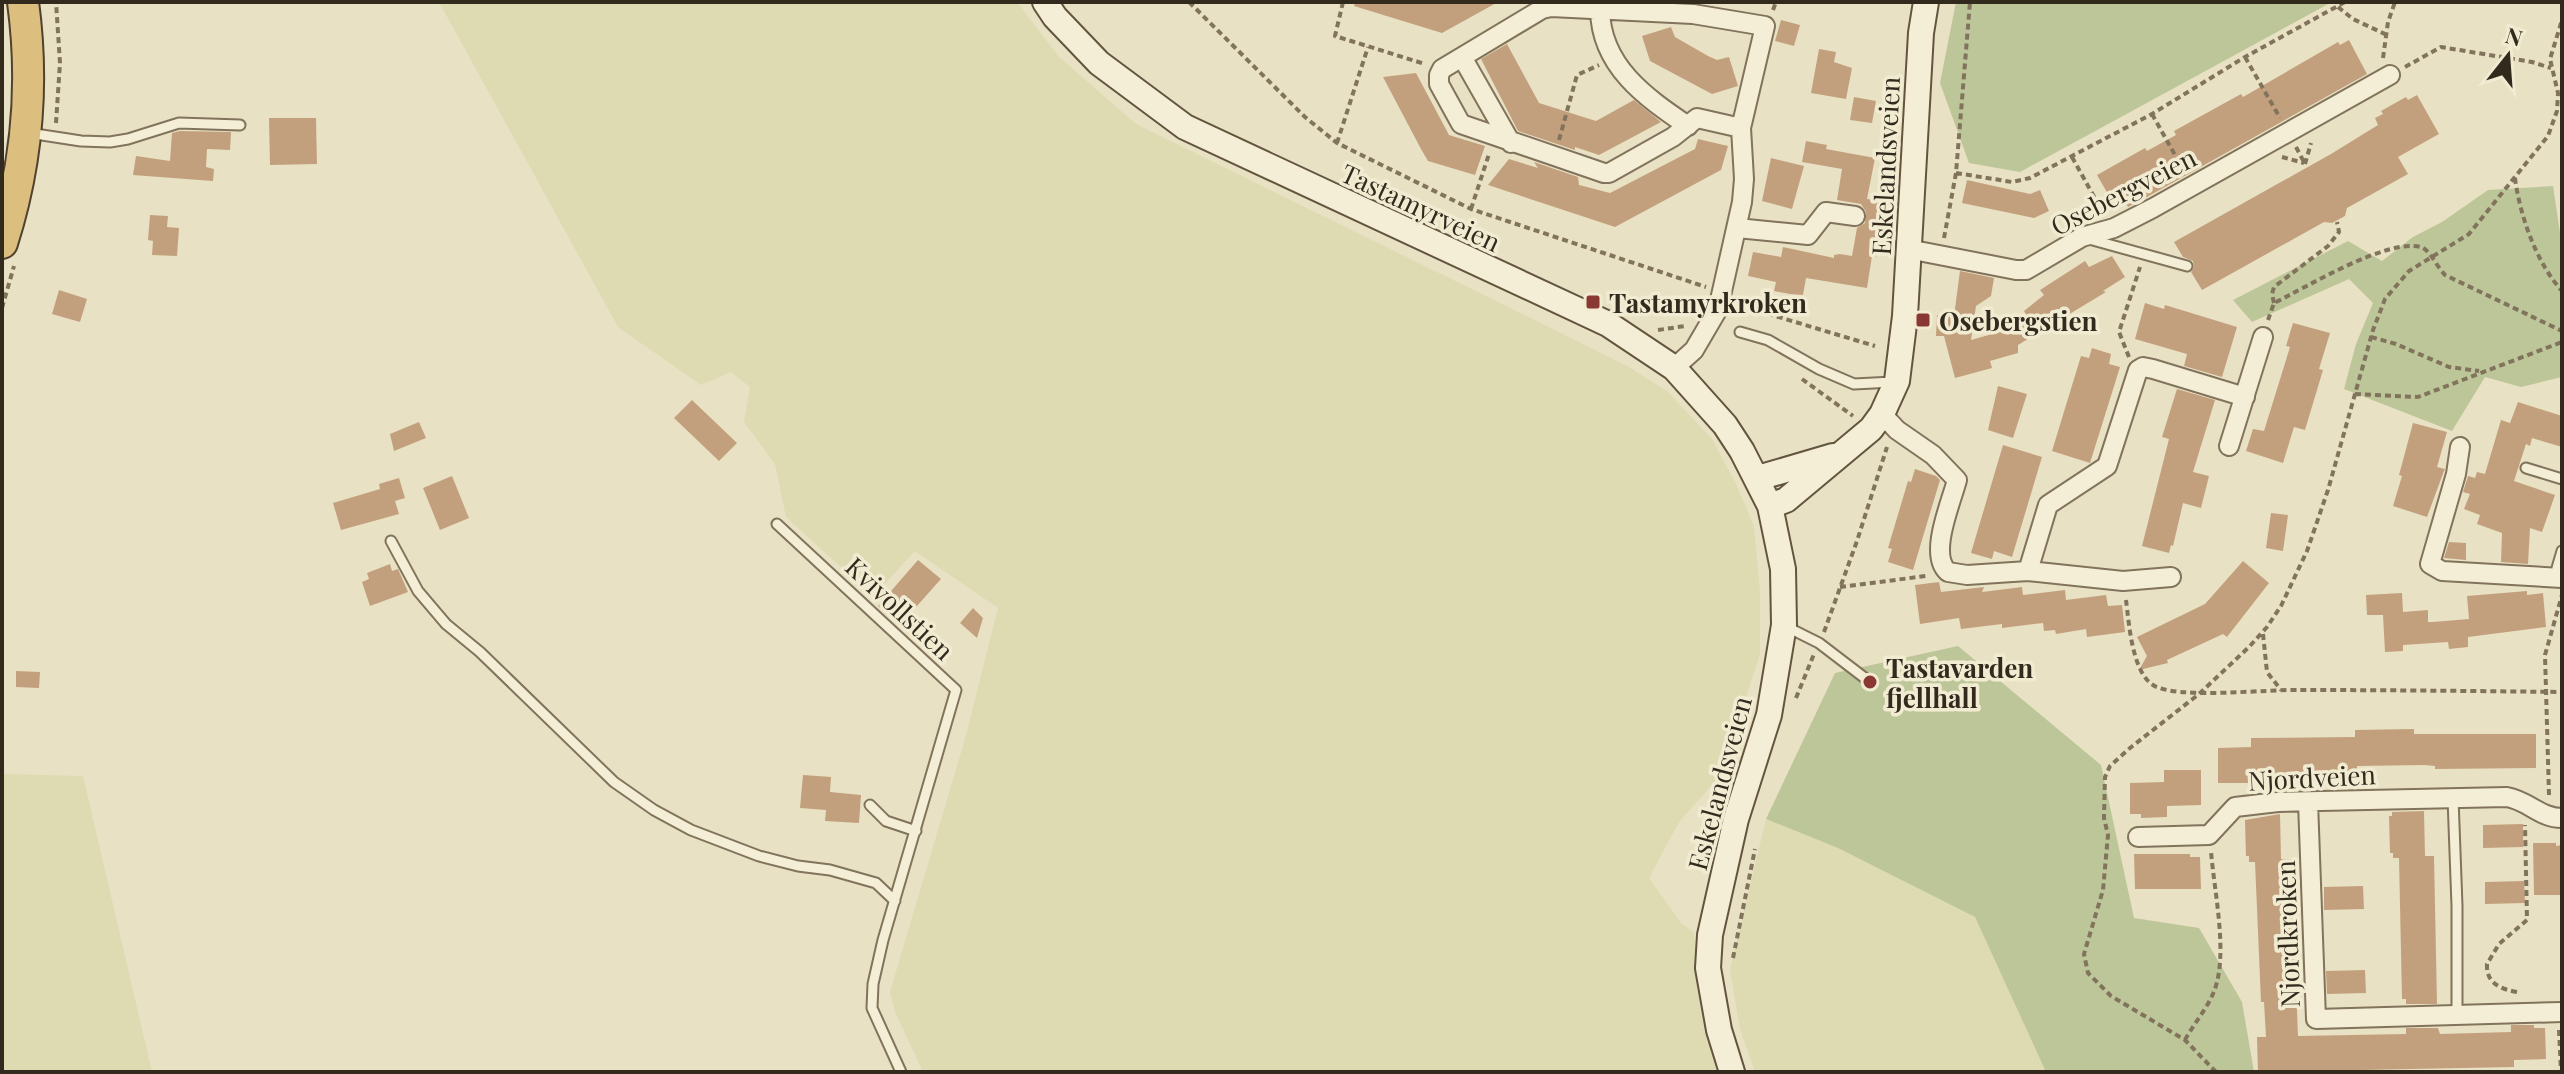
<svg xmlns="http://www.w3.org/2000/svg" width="2564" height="1074" font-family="'Playfair Display',serif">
  <rect width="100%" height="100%" fill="#e9e1c3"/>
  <path fill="#dedab2" d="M439,2H1017L1059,57L1136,124L1563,334L1629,367L1668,392L1712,439L1736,484L1754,526L1760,592V654L1720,776L1679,822L1649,878L1681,923L1694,933L1698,994L1719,1072H923L895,1012L890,992L965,739L998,608L915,551L873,596L786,517L775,464L744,422L750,387L731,372L701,385L618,327Z
    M2,774L83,776L152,1072H2Z
    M1766,819L1838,848L1975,917L2046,1072H1755L1740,1029L1730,969Z"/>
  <path fill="#bdc699" d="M1956,2H2328L2330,3L2020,172L1969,163L1940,83Z
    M2553,186L2562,246V377L2521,387L2485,377L2452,431L2344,389L2356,344L2373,303L2349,279L2252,322L2233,300L2348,241L2382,261L2413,237L2442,222L2488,190Z
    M1958,646L2101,765L2134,918L2199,928L2242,1002L2254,1072H2046L1975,917L1838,848L1766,819L1835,673Z"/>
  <path fill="#c3a07d" d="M1355,2H1498L1442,33L1354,6Z
    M1781,20L1800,25L1794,46L1775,41Z
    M1671,27L1675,37L1708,56L1717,60L1729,57L1738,86L1712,94L1650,61L1642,36Z
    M2349,40L2367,74L2147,197L2128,207L2125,202L2116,208L2097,175L2145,148L2147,151L2176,135L2174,131L2241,94L2243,97L2338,42L2340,45Z
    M1507,44L1539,103L1596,121L1634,100L1661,122L1599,155L1575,147V150L1518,131L1481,59Z
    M1819,49L1836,52L1834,62L1852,68L1846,99L1811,93Z
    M1416,73L1449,135L1485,146L1475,175L1428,161L1421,149L1383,77Z
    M2417,95L2439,134L2398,157L2408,174L2347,208L2345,216L2332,223L2324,222L2202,290L2191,272L2194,267L2193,261L2183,257L2174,242L2331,154L2378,125L2375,118L2383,114L2381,111L2406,97L2408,100Z
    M1854,97L1876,101L1872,123L1850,120Z
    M269,118H316L317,164L270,165Z
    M180,131L231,132L230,150L207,149L206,167L214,169L213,181L133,175L136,156L170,161L172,133Z
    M1698,139L1728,146L1721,170L1615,227L1488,185L1509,159L1538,168L1534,162L1578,177L1579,185L1610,193L1695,149Z
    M1806,141L1827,145L1826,149L1875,158L1867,199L1891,202L1884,255L1877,254L1876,257L1872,256L1867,288L1806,278L1803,295L1790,294L1774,291L1776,282L1748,276L1753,252L1781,257L1783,247L1834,258V255L1840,254L1852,256L1857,228L1865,223L1866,212L1861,204L1837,200L1842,169L1802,162Z
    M1771,158L1804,166L1792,209L1762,201Z
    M1967,180L2030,194L2040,190L2049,211L2034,218L1962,203Z
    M150,215L168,216L167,227L179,228L177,256L152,255L153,241L148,240Z
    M2112,256L2125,277L2103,291L2106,292L2018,345V353L1990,361L1992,368L1955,378L1944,336H1936L1937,315L1954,316L1960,271L1994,278L1991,296L1976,306L1971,340L2031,323L2024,311L2044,295L2040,290L2085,261L2089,267Z
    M59,290L87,299L80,322L52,314Z
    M2145,303L2164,309L2165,305L2237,327L2222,377L2184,366L2187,354L2135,339Z
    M2293,323L2330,333L2319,369L2323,370L2305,430L2294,427L2283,463L2246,451L2253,429L2264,431L2290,347L2286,346Z
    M2092,348L2111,354L2109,364L2120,367L2090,463L2052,451L2081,356L2089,358Z
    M1998,386L2027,394L2013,438L1988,430Z
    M2177,389L2215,400L2193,472L2209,476L2201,508L2183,503L2173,546L2171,545L2169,553L2142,546L2169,439L2162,437Z
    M692,400L737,443L719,461L674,418Z
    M2518,402L2562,416V447L2532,438L2530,446L2526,444L2514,481L2555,495L2542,532L2530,528L2528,564L2501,562L2502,533L2477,524L2480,515L2464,509L2470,494L2463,492L2468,476L2475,478L2477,472L2485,474L2501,420L2510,423Z
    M419,422L426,438L394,451L390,434Z
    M2413,423L2447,432L2437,467L2445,469L2444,471L2427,517L2393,506L2402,476L2399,475Z
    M2003,445L2042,457L2012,557L1994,551L1992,559L1971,553Z
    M1915,469L1936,476L1940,480L1913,570L1888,562L1892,549L1888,548L1908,481L1911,482Z
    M452,476L469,518L440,530L423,488Z
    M399,478L405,498L395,501L399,514L341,530L333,503L380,489L379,484Z
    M2271,513L2288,515L2283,551L2266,548Z
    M2449,542L2466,543V560L2444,558Z
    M918,560L941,579L900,625L878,606Z
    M2243,561L2269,583L2227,637L2223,634L2167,660L2168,663L2139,670L2147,656L2137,637L2205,604Z
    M390,564L392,571L398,569L408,592L370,606L362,582L369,579L367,573Z
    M1939,582L1941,592L1984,587L1982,592L2022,587L2023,595L2065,590L2066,600L2106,595L2108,606L2122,605L2125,632L2087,637L2086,629L2056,634L2055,630L2044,631L2043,623L2002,628V624L1961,629L1959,618L1920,624L1915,585Z
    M2527,591V595L2543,593L2546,627L2468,637V647L2449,649L2448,642L2403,645V651L2385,652L2383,615H2367L2366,595L2402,593L2403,612L2428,610V622H2433L2469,619L2467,596Z
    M973,608L983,618L977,638L960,623Z
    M16,671L40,672L39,688L16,687Z
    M2414,729V734H2536V768L2435,769V766L2424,765L2357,766V772L2253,773V783H2218V748L2251,747V738L2355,737V730Z
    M2164,770H2201V805L2167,806V817L2141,818V814H2130V783L2164,782Z
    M803,775L831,777L830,792L861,795L859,823L825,821L826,810L800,808Z
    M2424,811L2425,856H2434L2437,1004H2406V999H2402L2399,858H2393V853H2390L2389,816H2392V812Z
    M2280,814L2281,859H2291L2298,1036L2406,1034V1028H2438L2440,1034L2511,1032V1025H2534V1028H2545L2546,1059L2514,1060V1067L2258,1072L2257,1037H2266L2264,1002H2261L2255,862H2249V856H2246L2245,820Z
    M2523,824V847L2483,848V825Z
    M2533,843H2556V846L2562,845V895H2534Z
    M2134,854H2190V857H2200L2201,889H2135Z
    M2524,881L2525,903L2485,904V882Z
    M2363,886L2364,909L2324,910V887Z
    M2365,970L2366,993L2327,994L2326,971Z"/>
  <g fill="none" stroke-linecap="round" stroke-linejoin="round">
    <defs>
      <path id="service" d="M29,133L81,141L110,142L128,139L179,123L240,125
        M2089,239L2187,266
        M1740,332L1768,340L1819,369L1854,384L1893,382
        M2526,468L2562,479
        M777,524L956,690L883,940L873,984L872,1008L901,1072
        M391,541L418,591L446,624L480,652L614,782L654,810L691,830L759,856L798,866L830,870L876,883L895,901
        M2558,578L2557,568L2562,551
        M1787,627L1819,643L1870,682
        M2453,798L2457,906V1015
        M870,805L886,821L916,831"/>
      <path id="minor" d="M1600,10C1601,66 1645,97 1688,126
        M1462,57L1511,143
        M1737,228L1808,235L1826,212L1855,216
        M1908,249L2016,270H2026L2082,237L2114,228L2153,208L2390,75
        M1674,368L1694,350L1718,309L1742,202L1744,179L1741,128L1765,26L1693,14L1551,7L1542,9L1442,69L1439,75V84L1461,124L1604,173H1609L1673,137L1697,118L1741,128
        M1882,414L1897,430L1933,455L1957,480C1951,503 1928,555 1948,572L1967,575L2028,571L2123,581L2171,577
        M2229,446L2263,337
        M2460,447L2456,474L2430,564L2442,571L2562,578
        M2028,571L2048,505L2107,466L2138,370L2143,367L2153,369L2245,397
        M2308,802L2316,1019L2562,1012
        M2138,837L2209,835L2235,807L2278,802L2507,797C2529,801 2540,818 2562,818"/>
      <path id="secondary" d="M1045,2L1055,17L1099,63L1185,127L1608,324L1674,368L1725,425L1742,451L1770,506L1783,569L1784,625L1769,715L1736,819L1710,935L1708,968L1719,1030L1732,1072
        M1758,478L1833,456
        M1770,506L1786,500L1871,429L1882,414L1897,381L1905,316L1921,33L1926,2"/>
      <path id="trunk" d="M2,243C27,165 34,83 23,2"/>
    </defs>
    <use href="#service" stroke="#81735c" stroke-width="13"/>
    <use href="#minor" stroke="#81735c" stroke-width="22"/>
    <use href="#secondary" stroke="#63543f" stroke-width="28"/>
    <use href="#trunk" stroke="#504130" stroke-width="34"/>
    <path stroke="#81735c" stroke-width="4" stroke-dasharray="6 4" stroke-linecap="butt" d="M1189,2L1305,117L1337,143L1471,209L1706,287
      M1343,2L1335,36L1425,64
      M2338,7L2353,19L2387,35
      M1773,10L1776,2
      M2245,57L2280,118
      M2383,58L2388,22L2395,2
      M2405,67L2441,47L2532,62L2551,68
      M2152,114L2184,171
      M56,123L60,63L56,2
      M1559,140L1577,75L1599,65
      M1337,143L1368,47
      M2296,147L2305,164
      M2072,157L2102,211
      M2282,157L2304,163
      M2305,164L2311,143
      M1956,173L2012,182L2030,178L2152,114L2245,57L2345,2
      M2515,178C2520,216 2536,262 2562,291
      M1471,209L1489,154
      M1944,238L1956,173L1970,2
      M1740,301L1772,315L1875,346
      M2274,303L2272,294L2274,287L2328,246L2339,232L2337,222
      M2,308L14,266
      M2268,320L2274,303C2307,287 2387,238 2421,247C2430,250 2437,267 2445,275L2562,331
      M1658,330L1685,326
      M2371,337L2396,344L2449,367L2479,371
      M2129,357L2119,332L2140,267
      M1802,379L1853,416
      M2355,394L2418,397L2562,342
      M1840,587L1926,576
      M2126,600C2129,623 2132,672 2153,685C2176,700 2267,689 2299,690C2386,690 2474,691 2562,692
      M1824,632L1857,541L1887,447
      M2263,634L2267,672L2281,690
      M1796,698L1814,654
      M2549,795L2545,655L2562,595
      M1733,958L1755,849
      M2517,992C2500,989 2486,983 2487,964L2499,944L2527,920L2525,825
      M2559,1030L2561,1072
      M2185,1040C2193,1025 2205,1011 2212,996C2230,960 2214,892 2211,851
      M2216,1072L2185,1040L2111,996L2088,973L2084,954L2103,890L2108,835L2104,818L2105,777L2110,766L2130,748L2199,694L2249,647L2267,627L2281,606L2307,551L2328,490L2373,330L2385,299L2409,271L2469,234L2548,136L2557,111L2558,93L2550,59L2562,20"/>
    <use href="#service" stroke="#f5eed6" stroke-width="9"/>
    <use href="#minor" stroke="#f5eed6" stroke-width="18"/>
    <use href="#secondary" stroke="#f5eed6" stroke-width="24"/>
    <use href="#trunk" stroke="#dcbe7e" stroke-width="30"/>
  </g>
  <g fill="#8a3832" stroke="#f1ebd2" stroke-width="3">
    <rect x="1585" y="294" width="16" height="16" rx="4"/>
    <rect x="1915" y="312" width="16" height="16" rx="4"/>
    <circle cx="1870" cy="682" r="8"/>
  </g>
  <g text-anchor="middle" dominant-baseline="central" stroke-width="7" stroke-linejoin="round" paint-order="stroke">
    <g font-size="26" fill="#332a1e" stroke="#f1ebd2">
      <text transform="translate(1885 166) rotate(-87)">Eskelandsveien</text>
      <text transform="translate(2123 191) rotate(-27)">Osebergveien</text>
      <text transform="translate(1421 207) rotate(25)">Tastamyrveien</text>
      <text transform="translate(900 608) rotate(43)">Kvivollstien</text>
      <text transform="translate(2312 777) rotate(-3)">Njordveien</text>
      <text transform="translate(1719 783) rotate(-75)">Eskelandsveien</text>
      <text transform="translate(2287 934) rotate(-92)">Njordkroken</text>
    </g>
    <g font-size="26" font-weight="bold" fill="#332a1e" stroke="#f1ebd2" text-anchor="start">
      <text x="1609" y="302">Tastamyrkroken</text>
      <text x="1939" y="320">Osebergstien</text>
      <text x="1886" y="667">Tastavarden<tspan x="1886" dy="30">fjellhall</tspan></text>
    </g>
  </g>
  <rect width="2564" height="1074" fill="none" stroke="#332a1e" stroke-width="8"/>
  <g transform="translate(2508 56) rotate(17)" stroke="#f1ebd2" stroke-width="6" paint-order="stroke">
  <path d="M0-6L14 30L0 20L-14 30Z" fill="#332a1e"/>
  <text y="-12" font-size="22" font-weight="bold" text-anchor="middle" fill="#332a1e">N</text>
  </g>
</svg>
